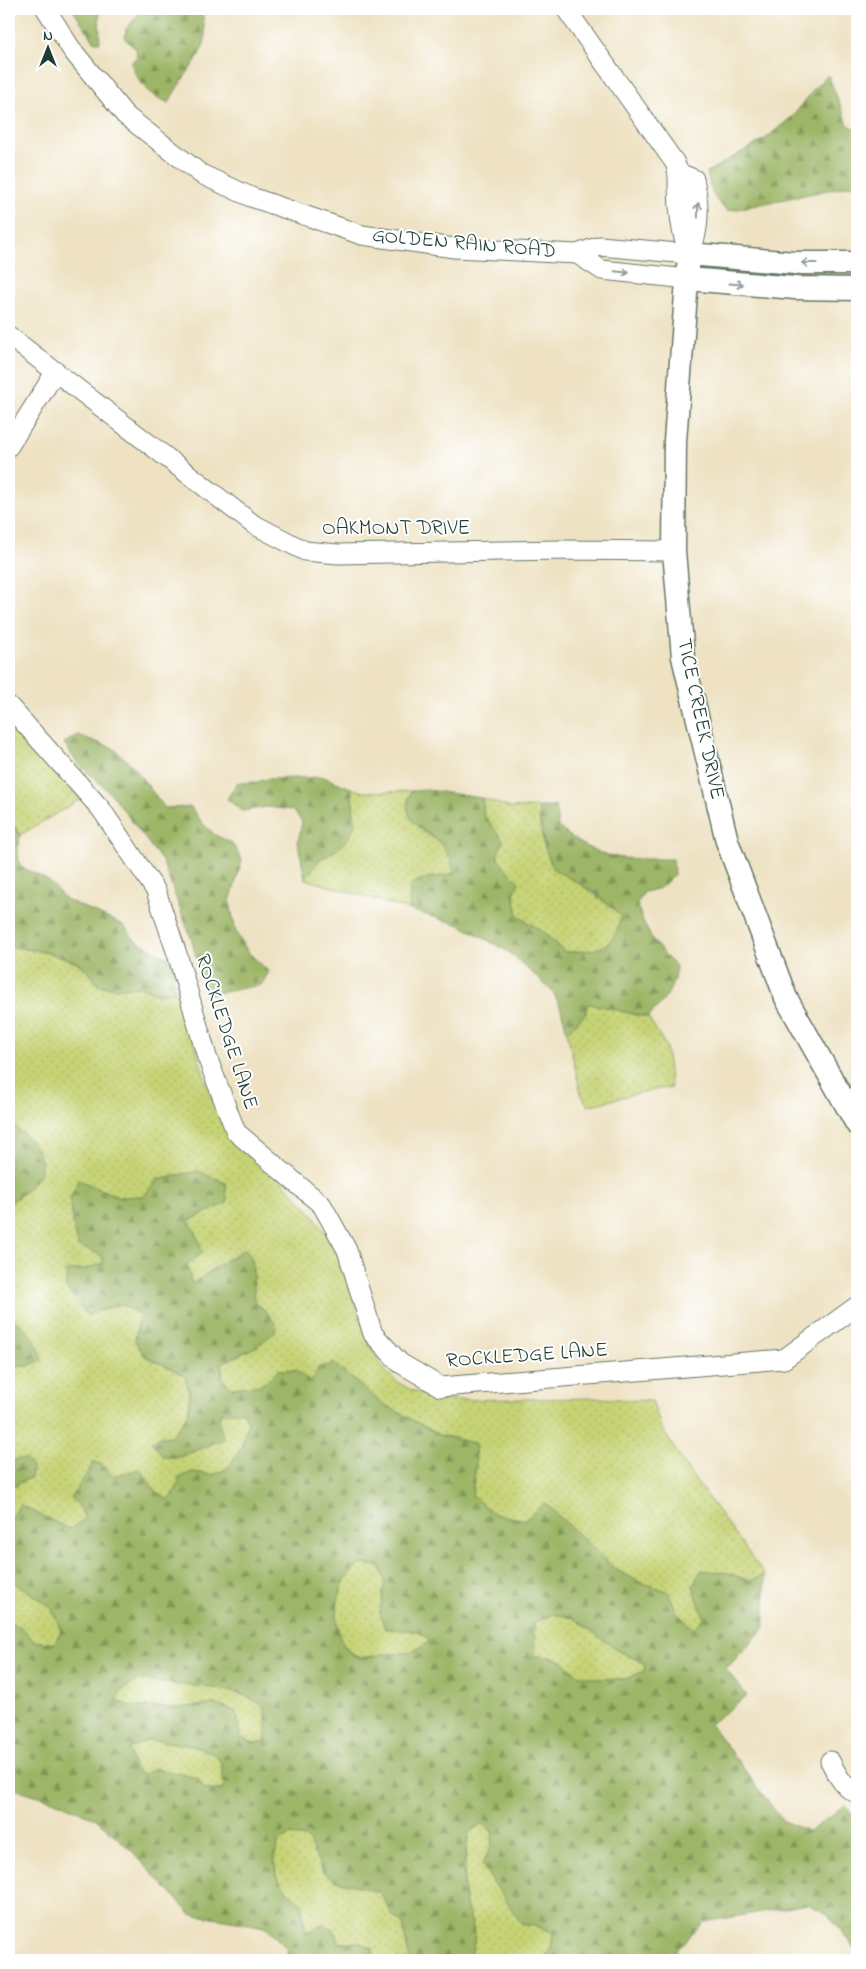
<svg xmlns="http://www.w3.org/2000/svg" width="866" height="1969" font-family="'Indie Flower',sans-serif">
  <defs>
    <pattern id="grass-dots" width="8" height="8" patternUnits="userSpaceOnUse" patternTransform="scale(1.25)"><rect width="8" height="8" fill="#c6d374"/><path d="M2 2h.1M6 6h.1" fill="none" stroke="#aab665" stroke-width="1.8" stroke-linecap="round"/></pattern>
    <pattern id="forest-firs" width="22" height="20" patternUnits="userSpaceOnUse" patternTransform="scale(1.25)"><rect width="22" height="20" fill="#9cb566"/><path d="M5 1l3.5 6h-7zM16 11l3.5 6h-7z" fill="#7f9455"/></pattern>
  </defs>
  <rect width="100%" height="100%" fill="#fff"/>
  <filter id="ink" filterUnits="userSpaceOnUse"><feTurbulence type="fractalNoise" baseFrequency=".02" numOctaves="2"/><feDisplacementMap in="SourceGraphic" scale="10" xChannelSelector="R" yChannelSelector="G"/><feConvolveMatrix kernelMatrix="1 2 1 2 8 2 1 2 1" color-interpolation-filters="sRGB"/></filter>
  <filter id="wash" filterUnits="userSpaceOnUse"><feTurbulence type="fractalNoise" baseFrequency=".0096" numOctaves="4" result="noise"/><feDisplacementMap in="SourceGraphic" scale="20" xChannelSelector="R" yChannelSelector="G"/><feGaussianBlur stdDeviation="1.12" result="paint"/><feColorMatrix in="noise" values="0 0 0 0 0 0 0 0 0 0 0 0 0 0 0 0 0 1.4 0 .05"/><feComposite in="paint" operator="in"/></filter>
  <g filter="url(#wash)">
    <rect width="100%" height="100%" fill="#eee2c3"/>
    <path fill="url(#grass-dots)" stroke="#728854" d="M9,721L38,750L81,799L20,835L14,826L9,824Z
      M351,788L363,792L411,791L406,807L421,830L439,842L450,856L455,873C439,878 423,875 410,886V910L305,879L319,860L338,849L355,823Z
      M482,798L511,808L538,807C540,820 540,839 546,849C564,880 597,892 621,916C615,951 596,951 564,952L542,931L518,917L514,894L519,882C511,874 502,867 498,857C491,838 501,833 484,816Z
      M9,947C27,948 65,955 80,965C88,969 93,978 98,985L116,988L142,987L158,994L175,992L183,998C195,1040 203,1086 224,1124C231,1136 246,1147 256,1156C285,1184 314,1211 333,1245C356,1285 358,1348 394,1379C408,1391 427,1397 446,1400L599,1398L652,1401L661,1427L690,1473L765,1575L750,1581L728,1573L693,1586L704,1618L694,1630L677,1613L668,1591L641,1583L615,1569L545,1503L525,1520L494,1514L472,1496L476,1464L454,1437L441,1436L382,1403L334,1364L311,1383L296,1370H279L262,1385L232,1388L222,1380V1363L257,1346L265,1310L255,1303L252,1259L245,1249L220,1263L192,1285L187,1264L196,1232L188,1221L198,1171L157,1180L145,1196L118,1197L99,1188L101,1255L104,1263L87,1269L67,1272L66,1288L87,1315L120,1304L140,1314L135,1341L145,1356L184,1375C195,1402 190,1416 171,1437H160L179,1457L224,1439L219,1424L220,1413L243,1410L248,1422L242,1446L228,1468L213,1475L193,1472L180,1477L174,1494L167,1500L153,1488L140,1470L112,1476L103,1465L80,1507L85,1519L69,1529L20,1505L11,1520L9,1528V1487L18,1485L13,1460L9,1462V1367L27,1366L15,1320L9,1321V1204L27,1190L42,1162L35,1147L13,1125L11,1114L14,1100L9,1089Z
      M587,1004L612,1007L635,1015L648,1017L666,1046L671,1088L650,1090L588,1106L581,1094L567,1032L586,1014Z
      M361,1564L380,1566L385,1581L380,1612L385,1629L417,1631L430,1641C417,1652 404,1654 387,1654C377,1654 363,1661 353,1655C330,1640 333,1596 347,1577C350,1572 357,1568 361,1564Z
      M9,1581L14,1582L51,1607L61,1630L55,1644L34,1641L20,1626L9,1624Z
      M553,1614L573,1618L619,1651L645,1664L644,1671L626,1679H598L577,1674L564,1662L551,1657L535,1656L534,1623Z
      M141,1679C182,1689 230,1681 265,1707L267,1727L265,1742L253,1743L240,1737L237,1712L215,1704L175,1708L130,1706L116,1701L122,1690Z
      M148,1740C162,1741 211,1746 218,1758C223,1765 222,1779 225,1788C204,1798 175,1773 154,1768L143,1776L134,1768L129,1749Z
      M482,1824L493,1832L491,1847L482,1865L522,1924L536,1926L553,1932L551,1949L544,1960H467C485,1932 465,1919 464,1890C464,1870 466,1851 469,1832Z
      M291,1835L308,1839L323,1872L337,1881L380,1892L393,1916L403,1924L408,1953L412,1960H373V1948L359,1942L339,1943L306,1932L303,1918V1905C279,1886 268,1872 279,1841Z"/>
    <path fill="url(#forest-firs)" stroke="#5e794d" fill-rule="evenodd" d="M72,9H99L100,42H95Z
      M143,9H192L203,16C203,23 206,33 205,40C199,63 178,81 169,103C146,93 140,86 131,63L137,56L136,49L125,39L126,29Z
      M828,75L848,124L857,131V184L728,211C713,200 709,189 707,172L765,139L793,116L819,83Z
      M78,735L113,748L131,764L165,808L191,807L203,824L215,835L232,843L242,860L230,902L236,933L249,953L269,972L261,985L206,995L191,938L162,861L112,795L76,761L64,743Z
      M324,777L351,788L355,823L350,836L338,849L319,860L305,879L298,842L302,822L293,810L267,807L242,811L227,799L237,783L258,782L266,779Z
      M428,790L482,798L484,816L503,840L497,856L504,867L519,882L514,894L518,916L542,931L565,952C596,951 615,951 621,916L594,892L553,869L545,848L538,807H556L558,827C602,862 619,859 673,859L674,875L660,888L644,892L637,904C646,932 655,946 676,966C674,990 665,1000 648,1017C627,1014 608,1006 587,1004L586,1014L567,1032L561,1009L553,992L509,952L460,925L410,910V886C424,875 438,879 455,873C451,861 448,851 439,842C418,823 401,824 411,791Z
      M9,824L14,826L20,835L18,852L20,866L49,881L65,899L123,925L136,941L174,961L175,992L158,994L142,987L116,988L98,985C93,978 88,969 80,964C65,955 27,948 9,947Z
      M9,1089C10,1092 13,1096 13,1100C15,1109 7,1118 14,1126C17,1130 22,1133 26,1136C56,1167 36,1183 9,1204Z
      M198,1171L226,1183L227,1203L188,1221L196,1232L203,1253L187,1264L192,1284L244,1249L252,1259L255,1303L265,1310L276,1324L275,1332L257,1346L222,1363V1379L232,1388L262,1385L279,1370H296L311,1383L319,1367L334,1364L382,1403L441,1436L475,1443L476,1464L472,1496L494,1514L525,1520L545,1503L615,1569L641,1583L668,1591L677,1613L694,1629L704,1618L693,1586L701,1570L728,1573L749,1581L765,1575V1627L726,1669L747,1696L710,1724L782,1820L809,1832L845,1805L857,1821V1952L829,1915L808,1904L704,1922L667,1960H544L551,1949L553,1932L536,1926L522,1924L482,1865L491,1847L493,1832L482,1824L469,1832C465,1852 462,1873 464,1894C467,1922 484,1934 467,1960H412L408,1953L403,1924L393,1916L380,1892L337,1881L323,1872L308,1839L291,1835L279,1841C267,1872 280,1886 303,1905V1918L306,1932L323,1925L334,1929L339,1943L359,1942L373,1948V1960H289L287,1949L265,1927L190,1914L131,1850L95,1818L52,1800L9,1787V1624L20,1626L34,1641L55,1644L61,1630L51,1607L14,1582L9,1581V1528L11,1520L20,1505L69,1529L85,1519L80,1507L71,1498L94,1462L103,1465L112,1476L140,1469L153,1488L167,1500L174,1494L180,1477L193,1472L213,1475L228,1468L242,1446L248,1422L243,1411L220,1413L219,1424L224,1439L179,1457H164L151,1442L160,1437L171,1436C190,1416 195,1402 184,1375L145,1356L135,1341L140,1314L120,1304L87,1315L79,1301L66,1288V1271L87,1269L104,1263L101,1255L78,1246L73,1226L70,1198L79,1180L118,1197L144,1196L157,1180ZM361,1564L380,1566L385,1581L380,1612L385,1629L417,1631L430,1641C418,1652 404,1654 387,1654C377,1654 363,1661 353,1655C331,1640 334,1596 347,1577C350,1572 356,1568 361,1564ZM553,1614L573,1618L619,1651L645,1664L644,1671L626,1679H598L577,1674L564,1662L551,1657L535,1656L534,1623ZM141,1679C181,1688 231,1682 265,1707L267,1727L265,1742L253,1743L240,1737L237,1712L215,1704L175,1708L130,1706L116,1701L122,1690ZM148,1740C162,1741 211,1746 218,1758C223,1765 223,1780 224,1788L219,1791L204,1789L198,1778L154,1768L142,1776L134,1768L129,1749Z
      M15,1320C29,1331 39,1342 42,1360L27,1366L9,1367V1321Z
      M25,1459L32,1467L31,1478L9,1487V1462L13,1460Z"/>
  </g>
  <g filter="url(#ink)">
    <g fill="none" stroke-linecap="round" stroke-linejoin="round">
      <defs>
        <path id="minor" d="M46,9L72,50L125,115L201,174L251,197L362,235L454,248L577,254L600,246L689,254
          M566,9L675,163C679,172 678,176 678,185C678,206 681,235 689,254
          M679,173L694,179C700,205 701,230 689,254
          M577,254L602,270L688,279
          M9,336L253,524L305,551L338,554L560,550L674,551
          M9,446L56,371
          M9,706L101,809L156,891L178,957L207,1057L236,1132L322,1205L347,1250L373,1334L400,1363L441,1387L784,1359L857,1306
          M830,1761C836,1772 844,1790 857,1793"/>
        <path id="tertiary" d="M857,263H795L689,254L675,441L674,551L683,657L727,841L786,998L857,1124
          M688,279L795,288L857,289"/>
      </defs>
      <use href="#minor" stroke="#677766" stroke-width="21"/>
      <use href="#tertiary" stroke="#677766" stroke-width="25"/>
      <use href="#minor" stroke="#fff" stroke-width="19"/>
      <use href="#tertiary" stroke="#fff" stroke-width="22"/>
    </g>
    <defs><path id="oneway-shaft" d="M-6 0H5M1.5-3L5.5 0L1.5 3" fill="none" stroke-width="1.6" stroke-linecap="round" stroke-linejoin="round" transform="scale(1.25)"/></defs>
    <g stroke="#8f9e9a">
      <use href="#oneway-shaft" transform="translate(698 210) rotate(-89)"/>
      <use href="#oneway-shaft" transform="translate(809 263) rotate(-180)"/>
      <use href="#oneway-shaft" transform="translate(622 272) rotate(6)"/>
      <use href="#oneway-shaft" transform="translate(736 284) rotate(4)"/>
    </g>
  </g>
  <g text-anchor="middle" dominant-baseline="central" stroke-width="4" stroke-linejoin="round" paint-order="stroke">
    <g font-size="21" fill="#1f3d34" stroke="#fff">
      <text transform="translate(464 244) rotate(5)">GOLDEN RAIN ROAD</text>
      <text x="396" y="529">OAKMONT DRIVE</text>
      <text transform="translate(700 719) rotate(78)">TICE CREEK DRIVE</text>
      <text transform="translate(226 1032) rotate(72)">ROCKLEDGE LANE</text>
      <text transform="translate(527 1356) rotate(-4)">ROCKLEDGE LANE</text>
    </g>
  </g>
  <rect width="866" height="1969" fill="none" stroke="#fff" stroke-width="30"/>
  <g transform="translate(48 48)" stroke="#ffffff" stroke-width="4" paint-order="stroke">
  <path d="M0-4L9 19L0 12L-9 19Z" fill="#1f3d34"/>
  <text y="-8" font-size="14" font-weight="bold" text-anchor="middle" fill="#1f3d34">N</text>
  </g>
</svg>
